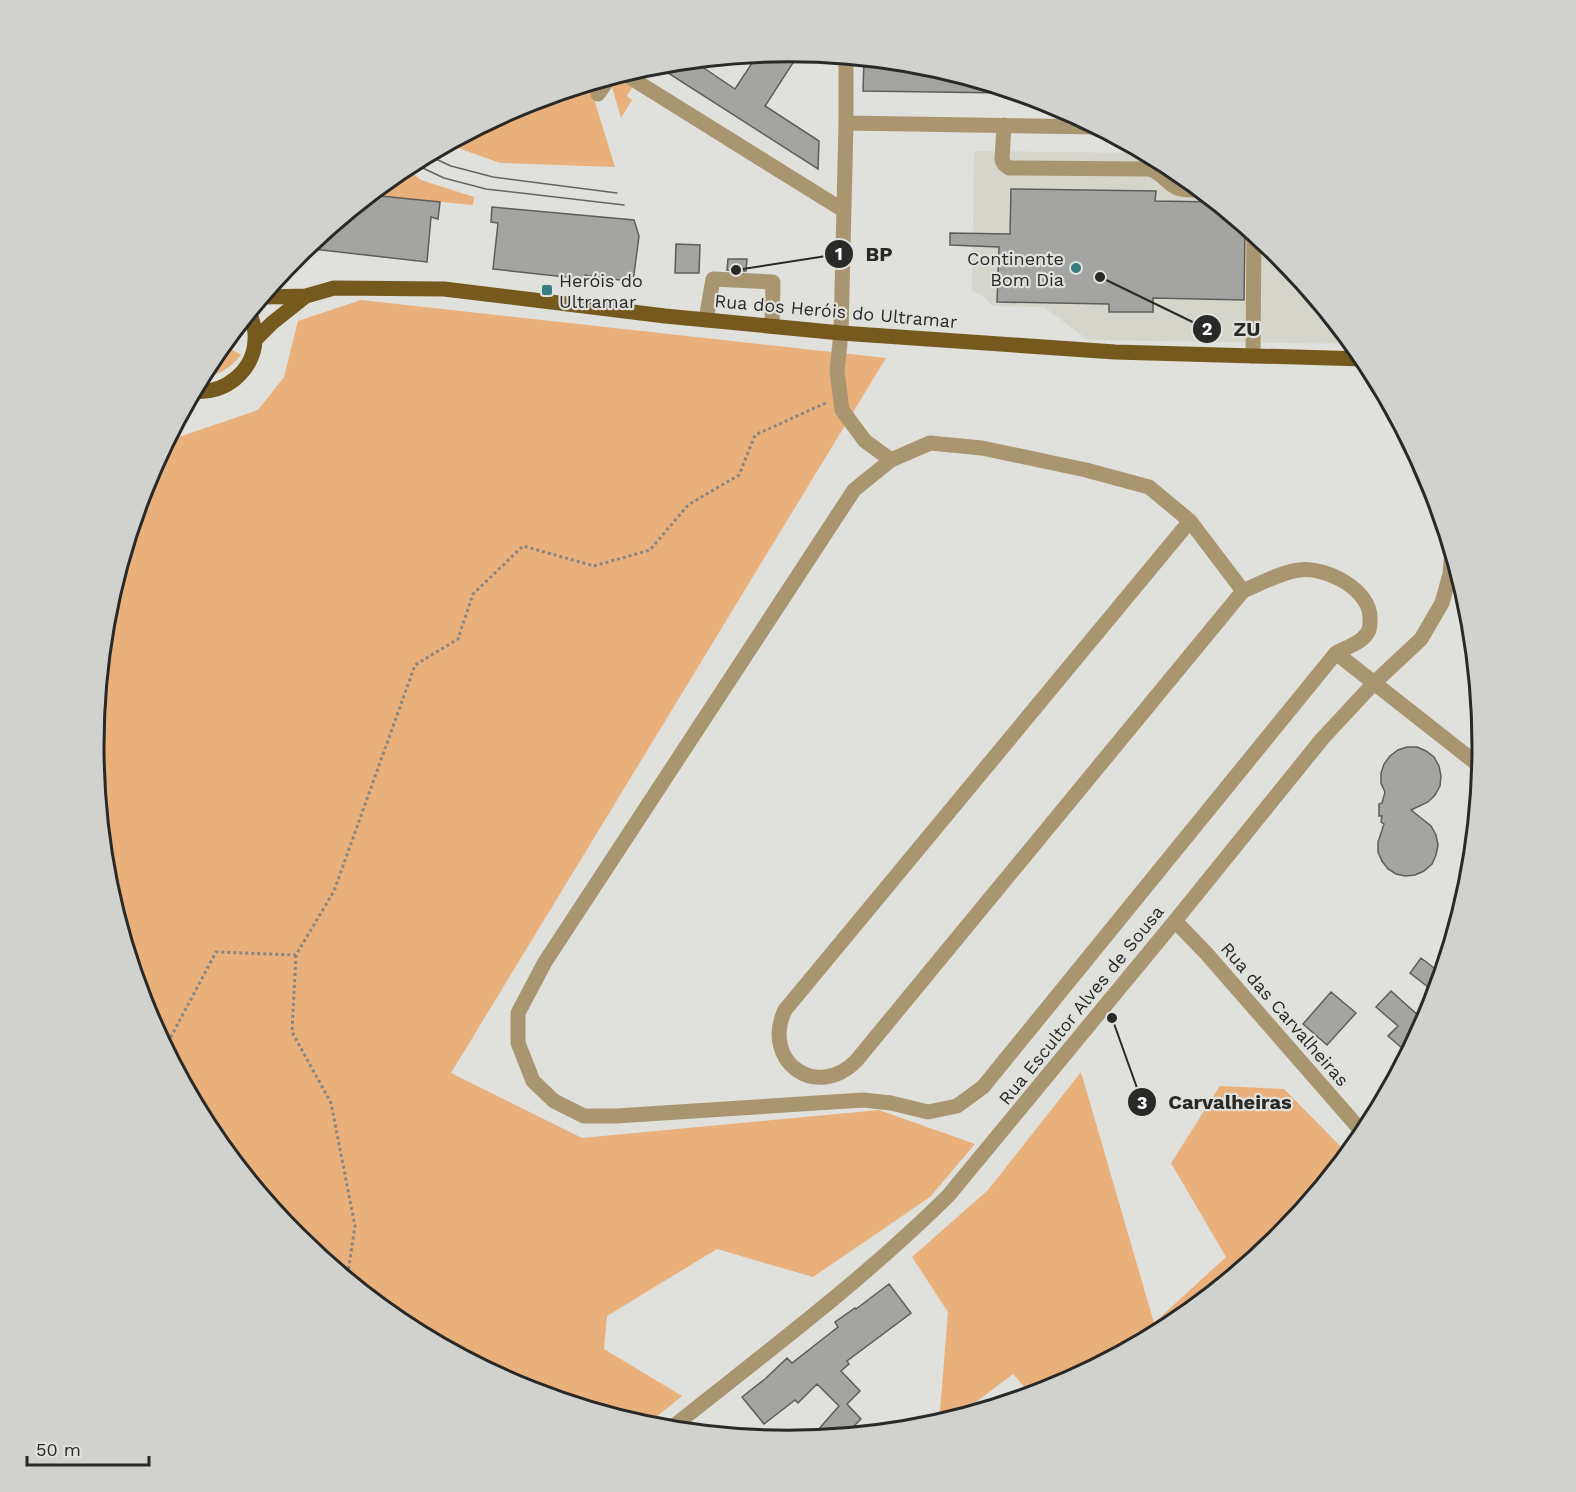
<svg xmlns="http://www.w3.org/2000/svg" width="1576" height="1492" font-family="'Work Sans',sans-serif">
  <rect width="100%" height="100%" fill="#e0e0dc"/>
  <path fill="#d6d5cb" d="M974,151L1146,153L1174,168L1280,255L1353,344L1088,340L1044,307L993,306L983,296L972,291Z"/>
  <path fill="#eab07b" d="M621,82H625L633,86L627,96L632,100L621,118L612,87Z
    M589,83L615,167L500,163L447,144L522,104Z
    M404,167L421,180L474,197L473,205L370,195Z
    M361,300L886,358L451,1073L582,1138L879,1110L975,1144L930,1197L813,1277L717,1249L607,1316L604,1349L682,1396L645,1426L522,1388L402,1324L296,1237L210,1132L148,1017L136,965L131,964L106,881L93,746L106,610L146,480L170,435L176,438L258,410L284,377L298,321Z
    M222,346H226L241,355C230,368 219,376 201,377L210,360Z
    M1081,1072L1154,1323L1226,1257L1171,1163L1220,1086L1284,1089L1348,1154L1279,1238L1174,1324L1054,1388L1031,1395L1013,1374L955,1418L939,1423L948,1312L912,1257L988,1190Z"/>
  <path fill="#a4a5a2" stroke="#5d5e5b" stroke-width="1.5" d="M788,51L800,52L765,106L819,141L818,169L654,64L692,60L735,89L758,54Z
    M864,59L924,64L1006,89V93L863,91Z
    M1011,189L1156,191L1155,201L1215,202L1245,227L1244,300L1153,298V312H1109V304L997,302L999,247L950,245V233L1010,234Z
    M370,195L440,202L438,219L431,217L427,262L304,248Z
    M492,207L634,220L639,236L633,282L585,275L584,279L493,269L498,223L491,222Z
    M676,244L700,245L699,273H675Z
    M728,259H747L746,271L727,270Z
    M1407,747H1417L1426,751L1434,757L1439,766L1441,776L1440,786L1435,795L1428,802L1411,810L1431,826L1436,835L1438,845L1436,855L1432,864L1424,871L1415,875L1405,876L1396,874L1388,869L1382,861L1378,852V842L1384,824L1381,822L1382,816H1379V804L1382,803L1385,792L1381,783V773L1384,764L1390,756L1398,750Z
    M1421,958L1442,974L1436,993L1410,973Z
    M1391,991L1421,1018L1420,1020L1424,1024L1408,1053L1388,1036L1398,1026L1376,1007Z
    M1331,992L1356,1013L1327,1045L1303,1024Z
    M889,1284L911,1313L847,1361L849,1364L841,1371L860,1391L847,1404L861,1419L845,1435L810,1439L839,1406L817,1384L798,1403L795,1400L764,1424L742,1397L765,1379L787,1358L792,1363L838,1327L835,1322L855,1308L856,1309Z"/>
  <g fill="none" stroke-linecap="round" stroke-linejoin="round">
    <path stroke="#868683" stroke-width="3" stroke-dasharray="3 3" stroke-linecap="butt" d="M296,955L292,1032L331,1103L355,1226L347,1279
      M165,1048L216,952L296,955L334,891L415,665L458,639L473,594L523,546L594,566L650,550L688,505L739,475L755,435L828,402"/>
    <path stroke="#a99671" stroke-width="15" d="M846,57V123L841,333L837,371L842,410L865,441L891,460
      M623,73L843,210
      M598,94L610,77
      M846,123L1098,127
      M1004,125L1002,160L1004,164L1009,168L1149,169C1164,174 1164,181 1175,187C1182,191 1192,190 1200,190
      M706,320L713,279L773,282L772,326
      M1253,356L1254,234
      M1190,521L785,1010C761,1061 816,1101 856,1061L1243,591C1259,584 1282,572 1299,570C1326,566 1372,590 1370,620C1370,623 1370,627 1369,630C1364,642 1347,647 1336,653L983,1087L957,1106L928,1112L891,1103L863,1100L616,1116H584L554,1101L533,1081L518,1043V1013L545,962L854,490L891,460L930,443L982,448L1086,470L1149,487L1190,521L1243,591
      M1336,653L1481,767
      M1175,921L1206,953L1364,1134
      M670,1429C764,1354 862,1281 948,1196L1175,921L1322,739L1374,683L1421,639L1442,603L1450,574L1452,551"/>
    <path stroke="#75591d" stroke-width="15" d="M262,297L306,296L334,288L444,289L665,316L841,333L1115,352L1365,359
      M255,340L272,323L306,296
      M194,391C224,395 254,371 255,340C256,330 253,321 249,312"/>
    <path stroke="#646462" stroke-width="1.5" d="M427,155L451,166L493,177L617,193
      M412,163L444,178L486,189L624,205"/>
  </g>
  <g fill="#377f83" stroke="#e0e0dc" stroke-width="2">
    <circle cx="1076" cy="268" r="6"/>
    <rect x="541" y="284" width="12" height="12" rx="3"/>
  </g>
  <g text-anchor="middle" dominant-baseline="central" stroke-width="4.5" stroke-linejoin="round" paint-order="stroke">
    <g font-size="18" fill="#292928" stroke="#e0e0dc" text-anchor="end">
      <text x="1064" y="258">Continente<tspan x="1064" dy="21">Bom Dia</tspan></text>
      <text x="559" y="280" text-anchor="start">Heróis do<tspan x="559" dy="21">Ultramar</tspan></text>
    </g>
    <g font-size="18" fill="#292928" stroke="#e0e0dc">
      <text transform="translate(836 311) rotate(5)">Rua dos Heróis do Ultramar</text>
      <text transform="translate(1081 1005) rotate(-51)">Rua Escultor Alves de Sousa</text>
      <text transform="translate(1285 1014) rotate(49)">Rua das Carvalheiras</text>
    </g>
  </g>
  <path d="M0 0H1576V1492H0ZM104 746a684 684 0 1 1 1368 0a684 684 0 1 1-1368 0Z" fill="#d1d1ce" fill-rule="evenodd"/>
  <path fill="none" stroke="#292928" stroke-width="3" d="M104 746a684 684 0 1 1 1368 0a684 684 0 1 1-1368 0Z"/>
  <path fill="none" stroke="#292928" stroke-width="2" d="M736 270L839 254M1100 277L1207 329M1112 1018L1142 1102"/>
  <g fill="#292928" stroke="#e0e0dc" stroke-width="2">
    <circle cx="736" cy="270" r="6"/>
    <circle cx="1100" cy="277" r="6"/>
    <circle cx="1112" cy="1018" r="6"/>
    <circle cx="839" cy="254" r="15"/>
    <circle cx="1207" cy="329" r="15"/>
    <circle cx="1142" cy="1102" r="15"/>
  </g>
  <g font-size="18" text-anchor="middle" font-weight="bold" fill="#fff">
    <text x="839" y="260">1</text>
    <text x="1207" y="335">2</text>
    <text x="1142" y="1109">3</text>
  </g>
  <g font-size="20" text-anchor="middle" font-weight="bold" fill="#292928" stroke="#e0e0dc" stroke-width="4.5" stroke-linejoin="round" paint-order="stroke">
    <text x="879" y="261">BP</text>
    <text x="1247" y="336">ZU</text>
    <text x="1230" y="1109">Carvalheiras</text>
  </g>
  <path d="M27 1456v9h122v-9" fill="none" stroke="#292928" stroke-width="3"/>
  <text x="36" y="1456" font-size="18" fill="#292928" stroke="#e0e0dc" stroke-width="4.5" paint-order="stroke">50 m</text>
</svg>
